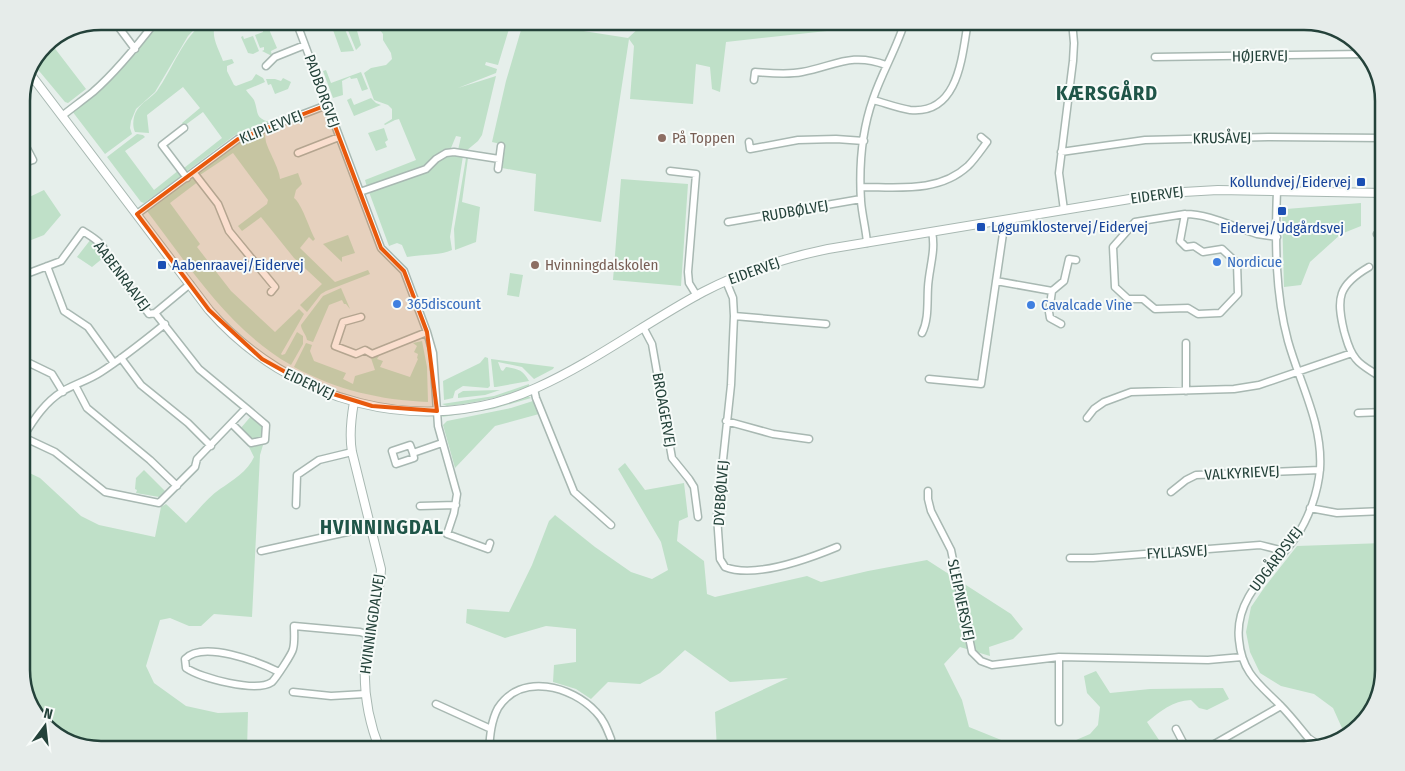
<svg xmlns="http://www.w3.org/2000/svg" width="1405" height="771" font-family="'Fira Sans Condensed',sans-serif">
  <rect width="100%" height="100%" fill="#e6efeb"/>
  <path fill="#bfe0c8" d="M159,21H202L188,36L155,92L136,109L131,121L130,128L132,134L105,154L72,111L120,70Z
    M205,21H219C207,31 219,49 223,61L232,59L234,63L227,66V71L234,85L236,86L252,80L256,74L263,78L265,82L246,90C248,93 252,97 254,100C259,112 254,118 270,122L235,135L187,171L184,168L222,138L203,112L184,126L182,123L200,108L183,87L147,115L149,133L135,132C132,126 133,116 137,110C142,102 151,98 157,91C173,68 182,39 205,21Z
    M378,21L386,24L391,21H499L498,25L509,29L498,65L486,62L485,65L497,69L496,73L458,88L496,76L482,135L478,141L466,151L458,150L461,137L456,136L451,148L438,154L425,165L367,187L365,180L416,160L399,119L395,120L385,125L384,124L392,119V109L388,105L374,100L364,73L371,68L386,65L392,59L391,53L383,40V34L380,30L374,27L379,25Z
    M655,21H853L836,30L726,42L720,92L712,89L710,67L696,64L693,104L630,99L634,46L629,39L601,222L534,211L536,174L502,168L505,145L492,142L506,81L521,30L526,22L628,38L641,26L655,24Z
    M336,24L344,27L354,51L341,52L333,30L338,29Z
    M268,27L277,48L271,51L272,56L262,51L264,50V47L260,48L255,35L263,32V29Z
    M356,27L361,45L356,50L347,28Z
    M243,36L244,39L253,36L259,51L253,54L248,53L241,37Z
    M50,42L86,89L68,103L65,102L35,66L45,44Z
    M326,70L331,83L361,72L368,89L362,91L357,78L351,79L350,77L342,81L343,95L333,98L323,71Z
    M283,78L291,82L288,89L275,94L271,84L268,85L266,79H275L281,81Z
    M351,98L354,105L371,98L376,103L381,105L354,116L347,100Z
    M384,128L388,140L385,142L387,147L376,151L368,133Z
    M264,133C266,137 265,141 267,145C270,153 280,171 280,179L298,173L302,184L296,190L294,198C302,204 309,228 315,239L313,241L309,237L300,248L335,282L368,270L370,274L326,291L321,294L307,312L300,305L322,284L294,258L261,217L242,231L238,226L267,204L268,200L233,153L200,175L199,171L238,142Z
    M137,134L143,135L145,137L125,151L154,190L179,170L183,175L144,203L141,202L107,157Z
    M452,155L463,156L450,237L452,250C438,256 422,254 407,257L402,245L397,243L389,246L369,192L422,173L439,159Z
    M466,158H468L462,202L480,207L476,242L455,250L454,229Z
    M191,177H194L199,181L170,203L200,244L197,247L231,291L275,332L299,309L304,314L281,354L282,355L285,354L297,332L303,336V344L291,365C228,329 190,267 147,211Z
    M621,179L688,184L681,286L613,280Z
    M44,190L61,215L44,235L21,244V201Z
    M1361,203V226L1341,234L1310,262L1301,285L1284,287L1282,213L1286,212V209Z
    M348,235L355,253L342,257V262L323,244Z
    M91,239L104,252L103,258L92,267L77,257Z
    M510,273L523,275L519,297L507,295Z
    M341,288L350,309L346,304H344L342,300L329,305L313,342L307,340C306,334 301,330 301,325L323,296Z
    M422,341L427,367L428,402C380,400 337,390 294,367L306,343L312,345L310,351L314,361L346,373L343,379L353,384L355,376L375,370L370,355L375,357L379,356L377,359L383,361L380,367L410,377L418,359L417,358L418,354L414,352L417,346L413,343Z
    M485,357L488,358L490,386L488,388L463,386L455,391L453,398L444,400L443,381L480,363Z
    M491,359L554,367L553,369L534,379L522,367L498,362L501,370L503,371L506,367C518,369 523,370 529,381L496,387H494Z
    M529,384V387C502,397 475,403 447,406L442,404L494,396Z
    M500,390L485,395L458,398V394L463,391Z
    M528,396L531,398L493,409L442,417L444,414C473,411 500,405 528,396Z
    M533,401L539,414L495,426L455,468L443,425L447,421L511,408Z
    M252,415L264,425L263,437L261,439L253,440L240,429Z
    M263,445L260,455L252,617L214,614L201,626H189L170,618L160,620L146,666L154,683L186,706L218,713L248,712L247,750H212L183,747L153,750H101L61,739L35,714L21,675V469L40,478L81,516L99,525L155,537L161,507L166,504L186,523C196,513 207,498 220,489C232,481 248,471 254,457L249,447Z
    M625,463L645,490L684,483L688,517L679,521L677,541L704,561L707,594L715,597L807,576L821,582L868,571L927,560L1011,614L1023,629L1013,639L989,647L990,656L960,647L944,664L962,700L969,727L1026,750H717L715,712L788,678L730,682L685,650L660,673L640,684L608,682L591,699L576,689L553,682L554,665L576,662V629L546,626L505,638L466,623L467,609L509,612L532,565L549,521L555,515L595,547L631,572L652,579L668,570L661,542L618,469Z
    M144,470L165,491L159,497L136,493L137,490L135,489L136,478Z
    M1384,543V670L1373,710L1346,737L1333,708L1314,694L1281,686L1260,673L1250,652L1246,632L1251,607L1264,588L1297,546Z
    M1096,671L1110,693L1150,689L1223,688L1229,699L1207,710L1199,708L1191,700C1172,701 1161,711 1147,722L1159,740L1155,750H1141L1138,746L1135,750H1120V743L1093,750H1053L1090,734L1098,725L1100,707L1087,693L1084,676Z"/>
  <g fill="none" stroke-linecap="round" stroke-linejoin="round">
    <defs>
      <path id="minor" d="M114,21L135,49
        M296,21L381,248L404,271L427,332L433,353L438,426L457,494L454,513L447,534L488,549L490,543
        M503,24L504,21
        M1155,57L1366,54
        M266,66L275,57L305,45
        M754,80L755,72C770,73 787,75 802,72C835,66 851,52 886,65
        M873,100C885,103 897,108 910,110C959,115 962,56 968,21
        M62,116C72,108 83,100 93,92C117,71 137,46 156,21
        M184,128L162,145L187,178
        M21,137L33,160L21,164
        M749,142L750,149L798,140L836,139L864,141
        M1061,152L1145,140L1268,137L1384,138
        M298,153L339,137
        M498,169L501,146
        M670,171L696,174L688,272L689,283L697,296
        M194,173L218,204L229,231L275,287L271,292
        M861,187C898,187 939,193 968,166C975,159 981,150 987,142L981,137
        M1277,191C1275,241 1275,293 1288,341C1300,384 1323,424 1320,469C1318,492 1309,518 1296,537C1273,569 1234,596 1239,640C1242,673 1259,684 1280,705C1291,716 1300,728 1310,740L1291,750
        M360,192L426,169L436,159L446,153L454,152L499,159
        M1064,210L1059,173L1073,61L1074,43L1072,21
        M137,214L238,139L327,105
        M1185,214L1180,241L1186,247L1194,246L1203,252L1222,249L1237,263L1238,294L1220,313L1198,314L1188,308L1155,309L1143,299H1128L1115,287L1113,247L1135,222L1185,214C1210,214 1233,227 1257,234C1264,235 1270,236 1277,237
        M728,222L861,199
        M1377,234L1384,235
        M867,243C866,229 862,215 861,201C859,168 862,130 873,99C882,72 897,48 905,21
        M47,266L64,311L88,327L114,363
        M1369,267C1338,285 1336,298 1344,331C1347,341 1349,351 1356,359C1363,368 1375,372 1384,380
        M21,276L61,261L83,231C92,237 106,244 106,257L149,314L155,313L199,369L246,408L197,459L195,467L159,503L105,492L55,452L21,436
        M726,281L733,298L734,316L731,385L717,516L720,559L725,567C755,579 808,559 837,547
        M996,281L1052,291L1064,281L1069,259L1076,260
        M1052,291L1049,312L1050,318L1061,324
        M155,313L190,284
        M734,316L826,324
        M361,317L343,322L335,346L356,354L365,350L372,354L427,332
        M643,327L652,344L672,458L689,479L694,487L698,517
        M922,333C929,319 927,302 928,287C929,268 936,251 932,232
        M1186,343V391
        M121,358L141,385L188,423L211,446
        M21,359L52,374L63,392
        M929,379L981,384L1005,220
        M75,385L87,408L150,460L177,486
        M534,389L536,398L574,492L611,525
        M1358,413L1384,412
        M1087,418L1094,409L1104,402L1131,392L1234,389L1259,385L1352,353
        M726,421L773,434L809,439
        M232,424L251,443L265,440L266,425L246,408
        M23,437C34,419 45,402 63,391C75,384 89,380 101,372C123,358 144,341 165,324
        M413,453L414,458L396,464L392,451L410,445L413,453L442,443
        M928,491V499L931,511L951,550L972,652L981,661L992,665L1059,657L1208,660L1242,657
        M1171,492L1186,480L1196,475L1320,470
        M296,505L297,475L319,460L352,452
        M420,506L456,505
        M1310,508L1337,513L1384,511
        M261,551L370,527
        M1070,558H1093L1260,545L1284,551
        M279,672C259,662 203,640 185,659L186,668C201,678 256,693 272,682C276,678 292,654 293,649C295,642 294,633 294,626L360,632L369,635
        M293,692L331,696L365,694
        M436,704L491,729
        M1059,722V657
        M1176,729L1187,750
        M489,750C490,736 491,721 498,708C521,672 572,686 596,712C604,720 607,729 611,739
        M1204,750L1281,706"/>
      <path id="tertiary" d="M31,75L209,310C289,402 422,440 536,388C594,362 647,322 703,292C743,271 785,258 828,249L1166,193L1218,190L1384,193
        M354,402C351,419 349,435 352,452L381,569C380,593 373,614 368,637C361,676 365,713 380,750
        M1310,740L1319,746"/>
    </defs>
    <use href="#minor" stroke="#a8b8b2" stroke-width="9"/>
    <use href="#tertiary" stroke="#a8b8b2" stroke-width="10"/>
    <use href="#minor" stroke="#fff" stroke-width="6"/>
    <use href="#tertiary" stroke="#fff" stroke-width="8"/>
  </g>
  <path fill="#e8590c" fill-opacity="0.2" stroke="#e8590c" stroke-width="4" stroke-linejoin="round" d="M327,105L381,248L404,271L427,332L437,411L372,406L314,388L262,359L209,310L137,214L238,139Z"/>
  <g fill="#8d6e63" stroke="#f7fbf9" stroke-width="2">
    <circle cx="662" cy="138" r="5"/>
    <circle cx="535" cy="265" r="5"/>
  </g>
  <g fill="#1a4fb4" stroke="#f7fbf9" stroke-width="2">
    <rect x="1356" y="177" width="10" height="10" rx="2.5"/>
    <rect x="1277" y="206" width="10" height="10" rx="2.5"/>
    <rect x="976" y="222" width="10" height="10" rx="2.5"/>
    <rect x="157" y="260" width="10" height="10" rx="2.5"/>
  </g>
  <g fill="#3f7fe0" stroke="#f7fbf9" stroke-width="2">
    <circle cx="1217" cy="262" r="5"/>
    <circle cx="397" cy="304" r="5"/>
    <circle cx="1031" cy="305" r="5"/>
  </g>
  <g text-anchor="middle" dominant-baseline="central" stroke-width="4" stroke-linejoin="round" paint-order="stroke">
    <g font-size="15" fill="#24423a" stroke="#f7fbf9">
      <text transform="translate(1260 56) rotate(-1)">HØJERVEJ</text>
      <text transform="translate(322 91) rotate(70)">PADBORGVEJ</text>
      <text transform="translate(271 127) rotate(-22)">KLIPLEVVEJ</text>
      <text transform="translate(1222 138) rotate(-1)">KRUSÅVEJ</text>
      <text transform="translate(1157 195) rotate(-8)">EIDERVEJ</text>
      <text transform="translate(795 211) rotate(-10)">RUDBØLVEJ</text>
      <text transform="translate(754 271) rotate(-20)">EIDERVEJ</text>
      <text transform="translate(122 276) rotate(53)">AABENRAAVEJ</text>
      <text transform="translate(309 384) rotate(25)">EIDERVEJ</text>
      <text transform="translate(664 410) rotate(80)">BROAGERVEJ</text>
      <text transform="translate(1242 473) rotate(-3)">VALKYRIEVEJ</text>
      <text transform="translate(721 493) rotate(-86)">DYBBØLVEJ</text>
      <text transform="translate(1177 552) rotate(-4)">FYLLASVEJ</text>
      <text transform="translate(1276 559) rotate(-53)">UDGÅRDSVEJ</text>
      <text transform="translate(961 600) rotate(78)">SLEIPNERSVEJ</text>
      <text transform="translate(372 624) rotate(-82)">HVINNINGDALVEJ</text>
    </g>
    <g font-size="15" fill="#785e54" stroke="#f7fbf9" text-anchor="start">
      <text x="672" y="138">På Toppen</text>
      <text x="545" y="265">Hvinningdalskolen</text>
    </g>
    <g font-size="15" fill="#164399" stroke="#f7fbf9" text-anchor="start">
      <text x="1351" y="182" text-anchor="end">Kollundvej/Eidervej</text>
      <text x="991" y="227">Løgumklostervej/Eidervej</text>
      <text x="1282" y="228" text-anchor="middle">Eidervej/Udgårdsvej</text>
      <text x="172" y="265">Aabenraavej/Eidervej</text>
    </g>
    <g font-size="15" fill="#366cbe" stroke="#f7fbf9" text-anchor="start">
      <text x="1227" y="262">Nordicue</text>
      <text x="407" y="304">365discount</text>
      <text x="1041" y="305">Cavalcade Vine</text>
    </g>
    <g font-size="20" font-weight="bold" letter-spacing="1" fill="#1f5548" stroke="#f7fbf9">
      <text x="1107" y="93">KÆRSGÅRD</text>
      <text x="382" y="527">HVINNINGDAL</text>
    </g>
  </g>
  <path d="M0 0H1405V771H0ZM101 30H1304A71 71 0 0 1 1375 101V670A71 71 0 0 1 1304 741H101A71 71 0 0 1 30 670V101A71 71 0 0 1 101 30Z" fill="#e6ecea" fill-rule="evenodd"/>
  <path fill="none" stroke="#24423a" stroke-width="2.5" d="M101 30H1304A71 71 0 0 1 1375 101V670A71 71 0 0 1 1304 741H101A71 71 0 0 1 30 670V101A71 71 0 0 1 101 30Z"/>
  <g transform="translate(45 726) rotate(15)" stroke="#f7fbf9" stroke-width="4" paint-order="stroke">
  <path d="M0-4L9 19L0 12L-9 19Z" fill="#24423a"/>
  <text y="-8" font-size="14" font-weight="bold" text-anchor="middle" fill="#24423a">N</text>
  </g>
</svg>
